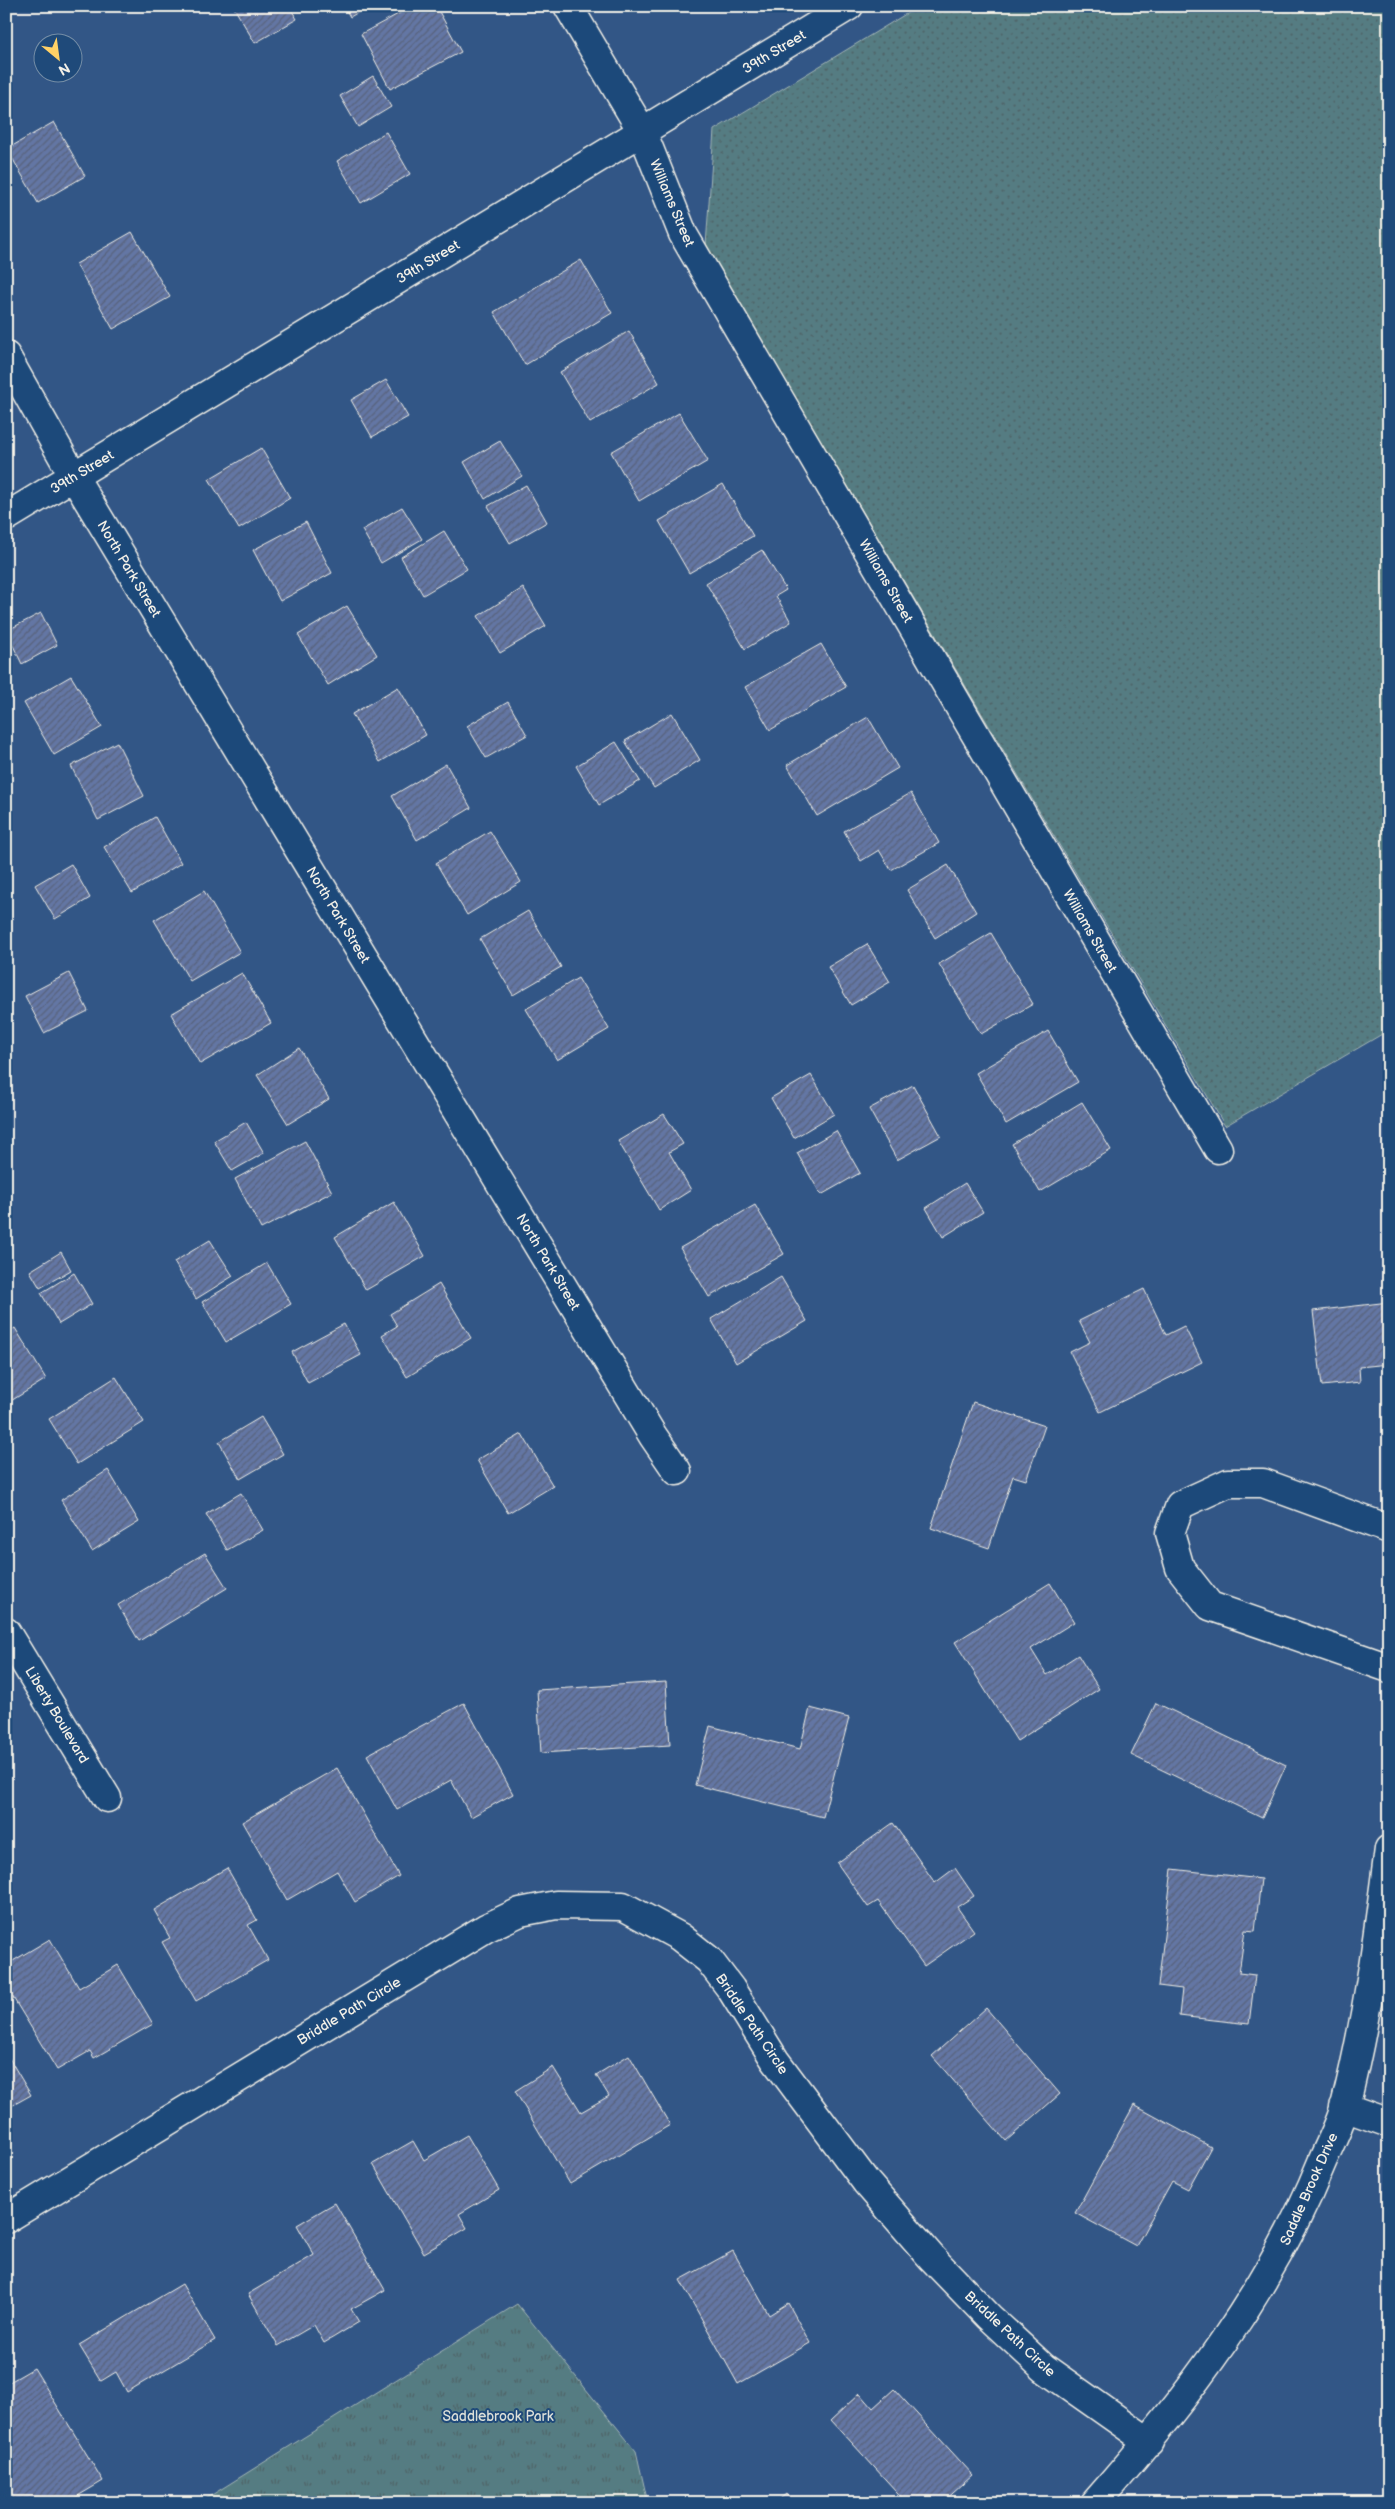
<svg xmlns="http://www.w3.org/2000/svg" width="1395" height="2509" font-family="'Balsamiq Sans',sans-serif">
  <defs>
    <pattern id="grass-dots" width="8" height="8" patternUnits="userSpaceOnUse" patternTransform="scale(1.25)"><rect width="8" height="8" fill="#547b82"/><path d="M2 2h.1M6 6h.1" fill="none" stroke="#4f6467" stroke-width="1.8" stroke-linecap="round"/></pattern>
    <pattern id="park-tufts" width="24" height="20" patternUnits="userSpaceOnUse" patternTransform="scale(1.25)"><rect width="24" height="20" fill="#547b82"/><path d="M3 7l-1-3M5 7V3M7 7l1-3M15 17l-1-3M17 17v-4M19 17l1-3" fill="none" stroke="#4f6467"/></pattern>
    <pattern id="building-hatch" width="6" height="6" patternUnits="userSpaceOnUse" patternTransform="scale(1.25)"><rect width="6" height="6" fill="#6376a4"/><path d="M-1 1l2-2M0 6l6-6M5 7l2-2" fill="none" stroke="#57617a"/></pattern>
  </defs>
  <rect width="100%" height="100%" fill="#325686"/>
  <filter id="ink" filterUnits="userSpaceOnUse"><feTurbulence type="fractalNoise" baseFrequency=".02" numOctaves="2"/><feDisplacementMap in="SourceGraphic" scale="10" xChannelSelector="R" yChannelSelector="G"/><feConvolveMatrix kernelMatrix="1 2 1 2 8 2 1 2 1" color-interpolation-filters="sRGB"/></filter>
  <g filter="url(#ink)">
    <path fill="url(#grass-dots)" stroke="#a4b6b5" d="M919,6H1389V1030L1225,1126L706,246L714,130Z"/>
    <path fill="url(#park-tufts)" stroke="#a4b6b5" d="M517,2304L636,2451L648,2503H199Z"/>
    <path fill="url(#building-hatch)" stroke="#f4f1e8" d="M233,6H289L297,19L255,43Z
      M344,6H369L350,17Z
      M413,6H436L461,52L390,89L361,34Z
      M373,76L391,107L358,127L340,96Z
      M54,122L85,176L38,203L7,149Z
      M386,132L410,174L361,203L337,161Z
      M132,232L170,297L113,329L76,264Z
      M581,260L612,313L525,365L494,312Z
      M629,331L659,383L590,423L560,372Z
      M386,380L408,417L372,437L351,400Z
      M679,413L708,461L639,501L611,452Z
      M500,441L522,476L485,499L464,462Z
      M261,448L290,498L239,529L209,479Z
      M723,484L753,536L689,573L659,521Z
      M526,485L547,522L510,543L488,506Z
      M402,507L422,539L381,563L362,530Z
      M306,522L332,573L280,601L253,550Z
      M444,531L467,569L423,595L401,557Z
      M762,550L786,590L776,596L791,622L745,649L706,583Z
      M523,588L546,626L500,653L478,616Z
      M347,606L377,655L328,685L298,635Z
      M41,613L57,645L22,664L6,631Z
      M821,644L846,687L770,730L745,687Z
      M71,676L102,727L54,755L24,703Z
      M398,687L426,735L380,762L352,714Z
      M508,702L527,735L486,758L467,726Z
      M672,713L700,760L654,788L625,741Z
      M868,717L898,768L817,816L787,765Z
      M117,742L144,796L98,820L71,766Z
      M616,742L640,781L599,805L576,766Z
      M446,764L471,808L417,840L392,796Z
      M911,793L939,843L891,870L879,850L861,861L844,831Z
      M155,817L181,863L132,893L104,847Z
      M490,831L521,882L467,915L436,863Z
      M71,864L90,898L55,919L35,885Z
      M948,865L976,912L935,938L907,890Z
      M204,891L240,952L190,981L154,920Z
      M528,911L561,967L513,995L480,939Z
      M991,933L1033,1004L981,1034L939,964Z
      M867,944L890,982L851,1005L828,967Z
      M69,973L88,1011L44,1033L25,996Z
      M242,973L271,1023L200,1064L171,1014Z
      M578,978L609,1029L557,1060L526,1009Z
      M1048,1031L1078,1082L1006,1124L976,1073Z
      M299,1048L329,1099L288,1124L257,1075Z
      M811,1075L834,1114L794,1138L771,1098Z
      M913,1085L941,1136L897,1160L869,1109Z
      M1082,1102L1111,1150L1040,1192L1012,1144Z
      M664,1114L683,1144L669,1152L691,1190L659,1210L618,1141Z
      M246,1122L264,1153L232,1171L214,1141Z
      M836,1131L860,1173L821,1195L797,1153Z
      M305,1141L332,1192L261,1229L235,1179Z
      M965,1183L983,1212L943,1237L926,1208Z
      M394,1202L425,1256L366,1290L335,1237Z
      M755,1205L784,1254L709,1297L680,1248Z
      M210,1240L233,1276L196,1299L174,1262Z
      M61,1252L71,1270L40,1288L30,1271Z
      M267,1263L291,1304L226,1342L202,1302Z
      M74,1273L92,1304L59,1324L41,1293Z
      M781,1277L807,1321L736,1363L711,1319Z
      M439,1284L471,1338L407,1377L382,1335L397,1326L390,1314Z
      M1144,1289L1166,1335L1184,1326L1202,1362L1100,1412L1070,1352L1090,1342L1079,1321Z
      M1389,1302V1364L1359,1367L1360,1382L1322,1386L1313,1311Z
      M344,1324L361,1355L308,1383L292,1352Z
      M15,1328L46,1379L6,1404V1333Z
      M116,1377L144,1422L77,1464L49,1419Z
      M973,1402L1045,1426L1026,1480L1013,1476L989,1548L931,1528Z
      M261,1417L283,1454L240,1479L219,1442Z
      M522,1434L553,1486L508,1513L477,1460Z
      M108,1470L139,1522L92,1551L61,1500Z
      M241,1493L263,1530L227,1550L206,1514Z
      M205,1553L227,1588L139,1641L118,1605Z
      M1050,1583L1074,1622L1031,1649L1047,1675L1078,1655L1099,1689L1017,1741L955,1642Z
      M666,1682L670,1745L541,1753L537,1690Z
      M464,1703L513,1794L471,1817L451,1780L397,1810L367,1755Z
      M1156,1703L1286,1765L1262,1818L1131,1755Z
      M810,1708L849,1718L823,1817L695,1785L710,1726L800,1749Z
      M337,1768L399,1876L355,1902L337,1871L287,1900L242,1822Z
      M893,1823L935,1883L955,1868L974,1896L957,1907L974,1931L924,1966L878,1901L868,1907L837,1863Z
      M227,1868L257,1920L248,1925L268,1960L196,2001L162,1942L170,1938L154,1910Z
      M1172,1869L1261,1879L1255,1931L1245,1930L1239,1973L1255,1975L1249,2024L1179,2016L1182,1989L1158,1986Z
      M50,1939L79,1988L118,1965L153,2024L94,2058L90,2051L57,2070L6,1986V1965Z
      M986,2008L1060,2094L1006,2141L932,2056Z
      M6,2053L31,2095L6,2109Z
      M629,2055L670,2125L570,2184L515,2091L553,2067L581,2112L609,2096L596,2075Z
      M1134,2105L1211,2147L1188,2189L1172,2181L1136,2246L1075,2213Z
      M467,2135L499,2190L459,2214L467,2228L424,2253L373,2164L413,2141L424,2160Z
      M335,2203L385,2290L351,2309L359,2322L324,2343L314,2325L278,2346L248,2294L314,2255L297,2225Z
      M733,2251L769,2315L788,2303L810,2343L738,2384L680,2280Z
      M182,2284L215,2340L127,2392L116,2372L101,2381L79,2345Z
      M34,2368L103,2481L66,2503H6V2439L10,2437L6,2430V2384Z
      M894,2389L973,2475L942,2503H907L831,2420L860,2393L873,2408Z
      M786,2494L793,2503H775Z"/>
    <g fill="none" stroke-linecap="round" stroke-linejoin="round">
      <defs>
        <path id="minor" d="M568,6L642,131L683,234L1218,1149
          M6,356L74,477L653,1436L677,1471
          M6,517L849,6
          M1389,1529L1263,1483H1228L1180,1505L1170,1533L1180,1568L1210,1606L1389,1668
          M6,1632L107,1798
          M1344,2107L1389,2123
          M6,2219L486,1928L520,1912L556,1905L623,1906L680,1937L709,1960L731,1989L775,2060L866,2182L932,2258L989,2317L1044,2368L1149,2442
          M1095,2503C1186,2400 1271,2289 1322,2162C1330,2143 1340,2125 1345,2106C1367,2021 1378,1935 1389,1849"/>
      </defs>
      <use href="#minor" stroke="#f4f1e8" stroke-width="31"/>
      <use href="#minor" stroke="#1f4a7a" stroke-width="28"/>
    </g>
  </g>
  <g text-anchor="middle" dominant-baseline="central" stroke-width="4" stroke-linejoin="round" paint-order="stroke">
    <g font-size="14" fill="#f4f1e8" stroke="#1f4a7a">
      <text transform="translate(774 52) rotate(-31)">39th Street</text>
      <text transform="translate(672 203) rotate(67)">Williams Street</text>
      <text transform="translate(428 262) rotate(-31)">39th Street</text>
      <text transform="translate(82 472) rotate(-31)">39th Street</text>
      <text transform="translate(129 569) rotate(59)">North Park Street</text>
      <text transform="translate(886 581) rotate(60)">Williams Street</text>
      <text transform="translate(338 915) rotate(59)">North Park Street</text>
      <text transform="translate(1090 931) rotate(60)">Williams Street</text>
      <text transform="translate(548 1262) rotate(59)">North Park Street</text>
      <text transform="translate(57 1715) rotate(59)">Liberty Boulevard</text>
      <text transform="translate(349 2011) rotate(-31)">Briddle Path Circle</text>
      <text transform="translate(752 2024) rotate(56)">Briddle Path Circle</text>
      <text transform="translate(1309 2189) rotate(-66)">Saddle Brook Drive</text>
      <text transform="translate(1010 2334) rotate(43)">Briddle Path Circle</text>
    </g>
    <g font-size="14" fill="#dcdfd9" stroke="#1f4a7a">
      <text x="498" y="2416">Saddlebrook Park</text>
    </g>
  </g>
  <rect width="1395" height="2509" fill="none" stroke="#1f4a7a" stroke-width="25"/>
  <rect x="12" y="12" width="1370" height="2484" fill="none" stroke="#f4f1e8" stroke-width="2" filter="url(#ink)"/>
  <g transform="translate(58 58) rotate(151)"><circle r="24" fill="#1f4a7a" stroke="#748da6"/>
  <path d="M0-4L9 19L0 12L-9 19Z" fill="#ffd166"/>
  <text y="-8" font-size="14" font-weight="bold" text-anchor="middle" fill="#f4f1e8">N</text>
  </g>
</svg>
